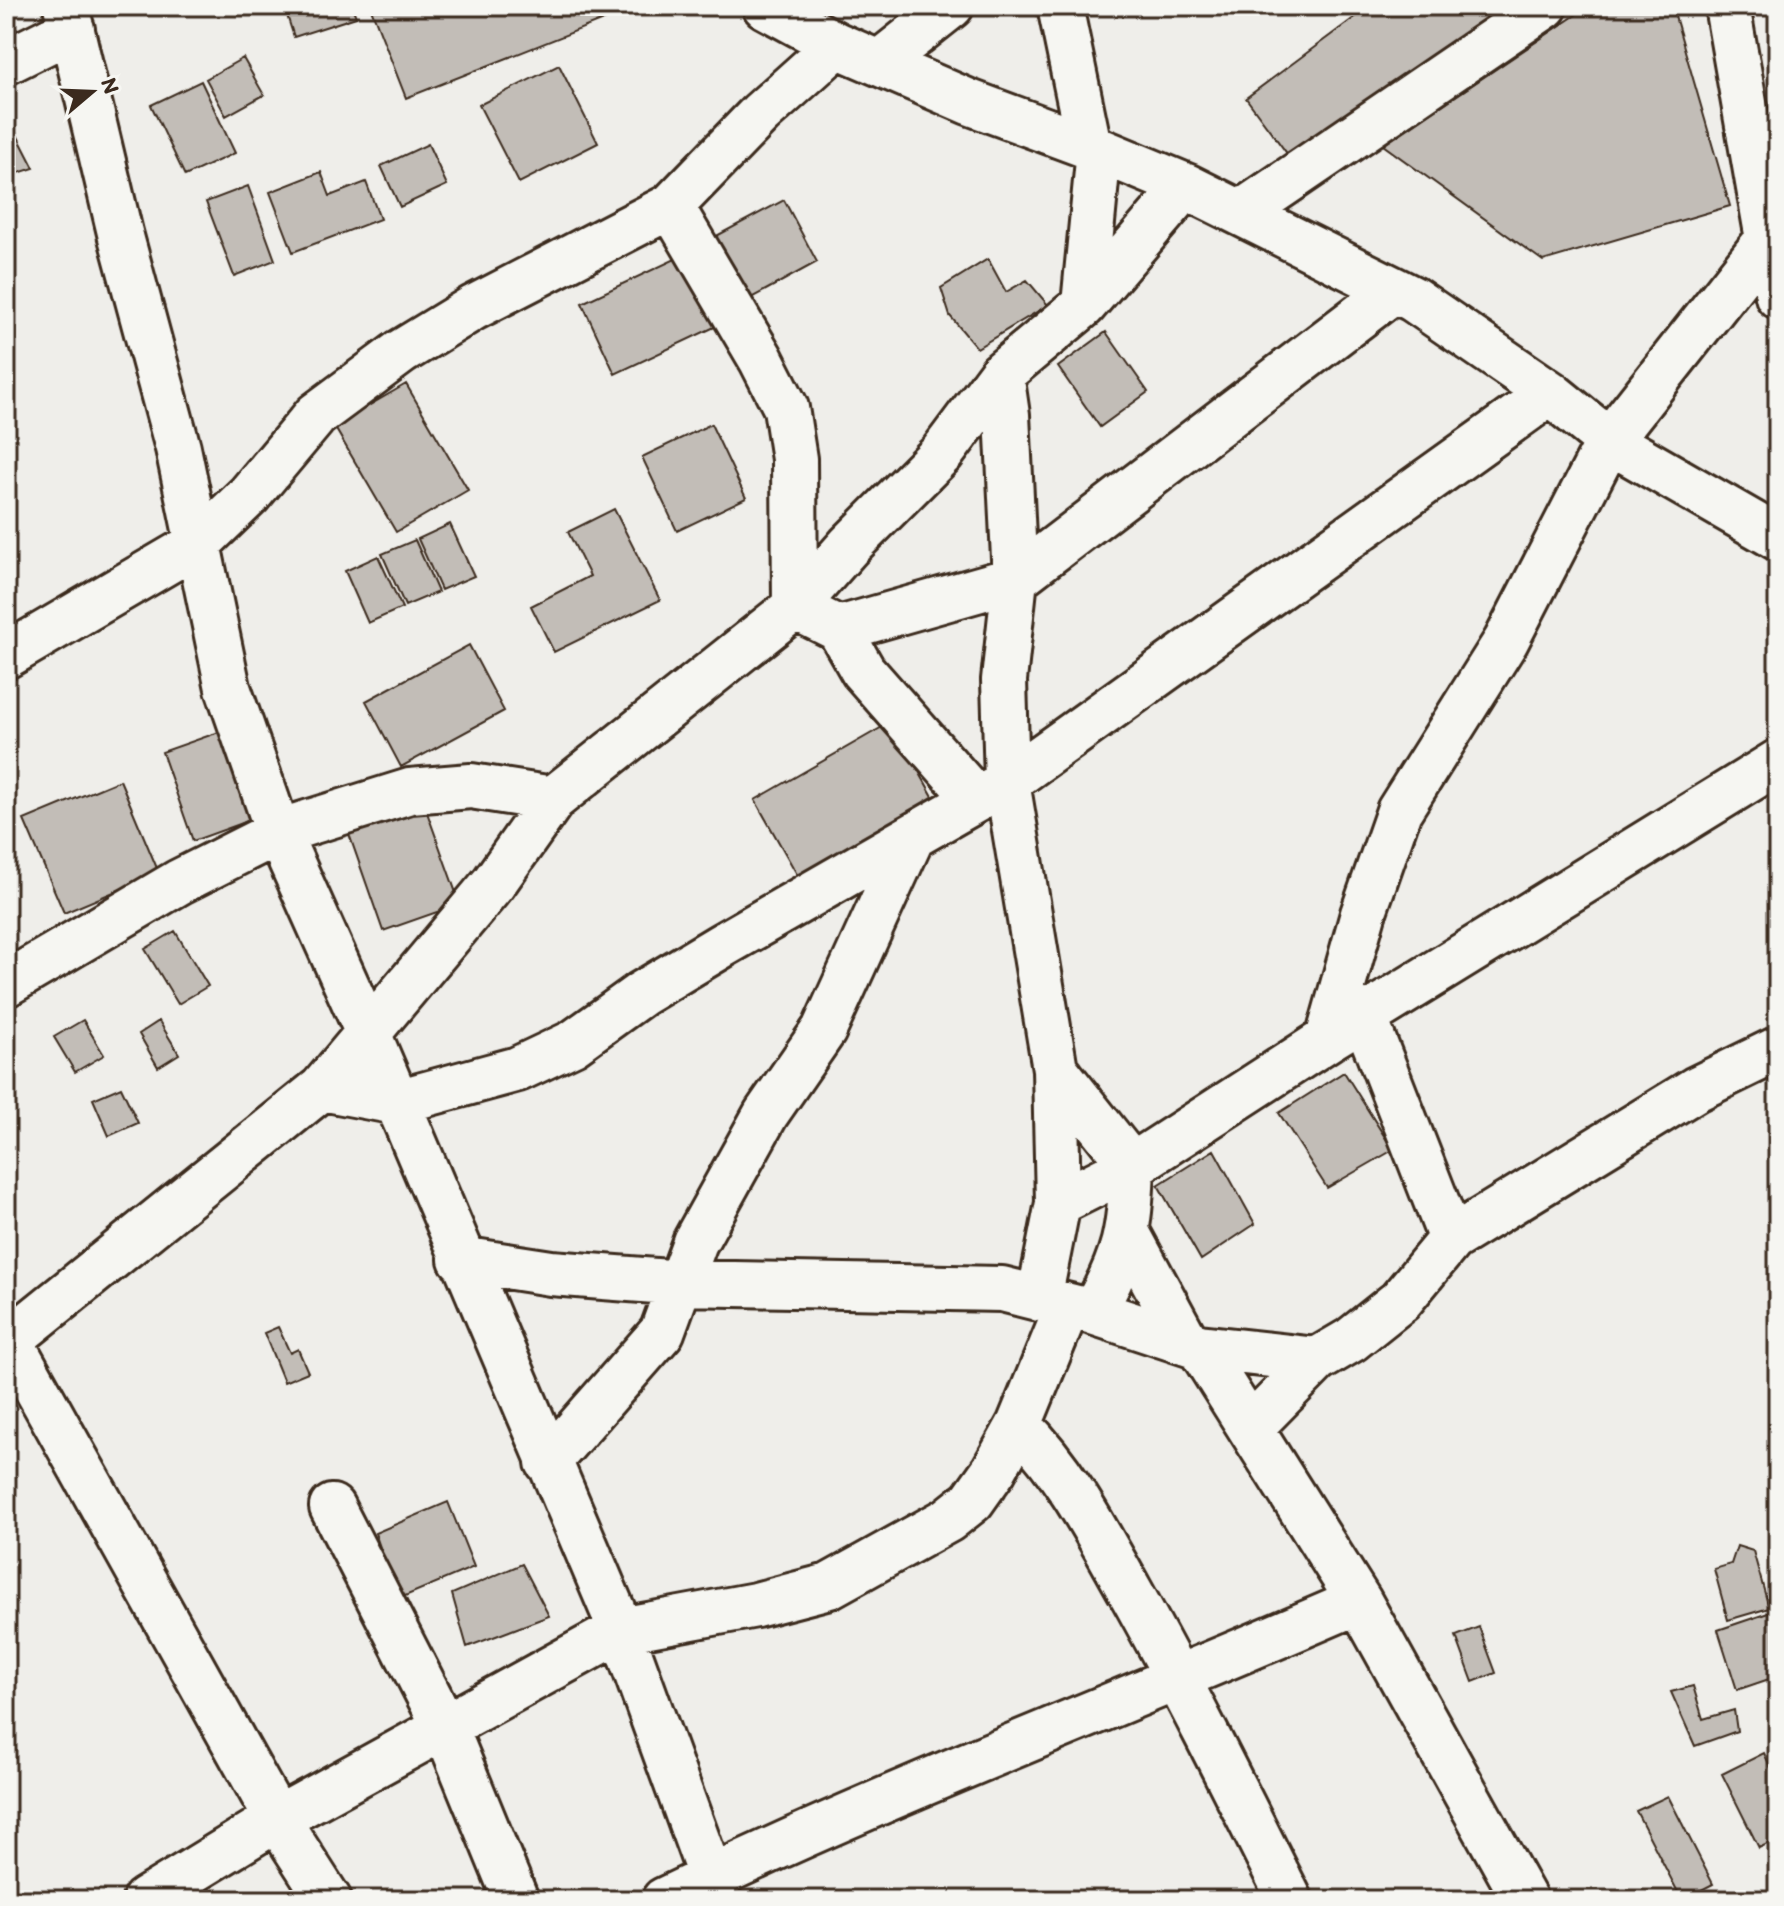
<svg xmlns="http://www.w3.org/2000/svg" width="1784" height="1906" font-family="Itim,sans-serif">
  <rect width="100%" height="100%" fill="#efeeea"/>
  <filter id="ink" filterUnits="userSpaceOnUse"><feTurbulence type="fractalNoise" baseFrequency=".0125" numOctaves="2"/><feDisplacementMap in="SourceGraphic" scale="16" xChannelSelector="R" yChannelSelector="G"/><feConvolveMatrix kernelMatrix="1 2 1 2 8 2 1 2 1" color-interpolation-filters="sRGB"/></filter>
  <g filter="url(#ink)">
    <path fill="#c2bdb7" stroke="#3b2a1e" stroke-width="2" d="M284,6H352L356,17L294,37Z
      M370,6H624L626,11L406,98Z
      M1370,6H1485L1495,19L1297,167L1246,98Z
      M1589,6H1672L1730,206L1543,261L1383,145Z
      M243,58L264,95L226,116L206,79Z
      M559,65L598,143L519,183L479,105Z
      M201,81L235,153L185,176L151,105Z
      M13,127L34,168L6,177V129Z
      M428,144L447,185L400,207L381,166Z
      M321,172L330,196L366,182L380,219L293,252L270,192Z
      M248,186L275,260L234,276L206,202Z
      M784,200L817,262L742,303L709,240Z
      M688,253L721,324L615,374L582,303Z
      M988,259L1006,292L1027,280L1048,305L977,348L950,316L941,288Z
      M1106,332L1148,392L1100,427L1058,367Z
      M406,384L468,490L396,532L334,426Z
      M711,424L746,498L677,531L642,457Z
      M614,509L660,600L554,652L531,606L590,576L568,532Z
      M450,524L474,576L441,590L418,539Z
      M415,540L438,592L405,606L382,554Z
      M378,556L402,608L368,623L345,571Z
      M469,645L504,711L401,767L366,701Z
      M891,722L939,807L803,885L755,800Z
      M219,732L251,820L193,841L162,752Z
      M120,780L159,873L64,913L24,820Z
      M424,804L460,904L383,931L348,831Z
      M175,931L208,986L178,1004L145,949Z
      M83,1020L104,1055L75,1072L54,1037Z
      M159,1021L179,1054L158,1067L139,1034Z
      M1344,1072L1393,1150L1327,1188L1279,1113Z
      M121,1087L138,1123L109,1136L93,1099Z
      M1214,1150L1255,1224L1201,1260L1158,1185Z
      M278,1327L290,1353L298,1349L308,1372L284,1382L264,1333Z
      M448,1502L474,1567L398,1599L375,1533Z
      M1737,1546L1753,1551L1769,1608L1728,1620L1714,1569L1731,1564Z
      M522,1564L549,1616L467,1647L452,1594Z
      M1774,1611L1778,1622V1676L1737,1690L1718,1630Z
      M1479,1627L1496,1673L1473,1682L1456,1636Z
      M1693,1686L1703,1719L1734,1710L1737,1731L1695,1746L1671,1692Z
      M1764,1753L1778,1783V1839L1759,1848L1722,1774Z
      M1668,1796L1713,1884L1682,1900L1636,1811Z"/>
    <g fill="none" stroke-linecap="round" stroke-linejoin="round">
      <defs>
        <path id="minor" d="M66,6L120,233L178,448L228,688L278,832L368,1033L621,1630L719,1900
          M765,6L837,45L969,102L1099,150L1186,186L1413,299L1550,393L1609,441L1778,538
          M1060,6L1089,146
          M1727,6L1778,296
          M6,62L72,29
          M879,63L951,6
          M671,206L761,359L786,408L794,459L795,607L839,629L863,671L976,799
          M1241,213L1545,6
          M1084,305L1099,150
          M1001,374L1007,415L1015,579L1004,680L1007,782L1055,1069L1058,1203L1039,1299
          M839,629L1015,579L1394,290
          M6,656L199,543L249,495L316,415L401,352L473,308L671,206L760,114L837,45
          M6,984L179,882L278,832L410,791L471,786L553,799
          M1364,1016L1451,1239
          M1328,1039L1363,914L1399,811L1506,641L1609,441L1768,239
          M1055,1069L1132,1166C1130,1230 1125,1257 1093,1312
          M322,1088L397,1102L518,1069L573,1043L641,994L721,946L1007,782L1550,393
          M1058,1203L1132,1166L1328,1039L1778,762
          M1128,1234L1187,1343
          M461,1259L551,1273L682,1283L1002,1289L1093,1312L1199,1347L1317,1360
          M9,1339L277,1819L329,1900
          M6,1343L322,1088L493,884L553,799L795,607L849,546L942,453L1001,374L1084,305L1186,186
          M1199,1347L1359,1601L1525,1900
          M1019,1425C1067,1473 1097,1533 1130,1591C1187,1693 1238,1796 1290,1900
          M1250,1428L1317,1360L1351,1340L1400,1301L1451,1239L1696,1089L1778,1049
          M548,1462L662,1332L695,1242L766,1114L824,1030L912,837
          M332,1507L446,1729L516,1900
          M145,1900L277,1819L621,1630L756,1605L829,1586L948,1520L972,1501L994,1470L1019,1425L1067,1308
          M664,1900C891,1790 1128,1702 1359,1601"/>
      </defs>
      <use href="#minor" stroke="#3b2a1e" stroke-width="50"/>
      <use href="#minor" stroke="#f6f6f2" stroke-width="44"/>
    </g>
  </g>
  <rect width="1784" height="1906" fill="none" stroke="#f6f6f2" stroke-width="32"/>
  <rect x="16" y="16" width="1752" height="1874" fill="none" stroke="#3b2a1e" stroke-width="3" filter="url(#ink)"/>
  <g transform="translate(92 92) rotate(71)" stroke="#f6f6f2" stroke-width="6" paint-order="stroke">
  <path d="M0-6L14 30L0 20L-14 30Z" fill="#3b2a1e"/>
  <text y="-12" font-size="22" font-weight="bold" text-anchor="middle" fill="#3b2a1e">N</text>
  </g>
</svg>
